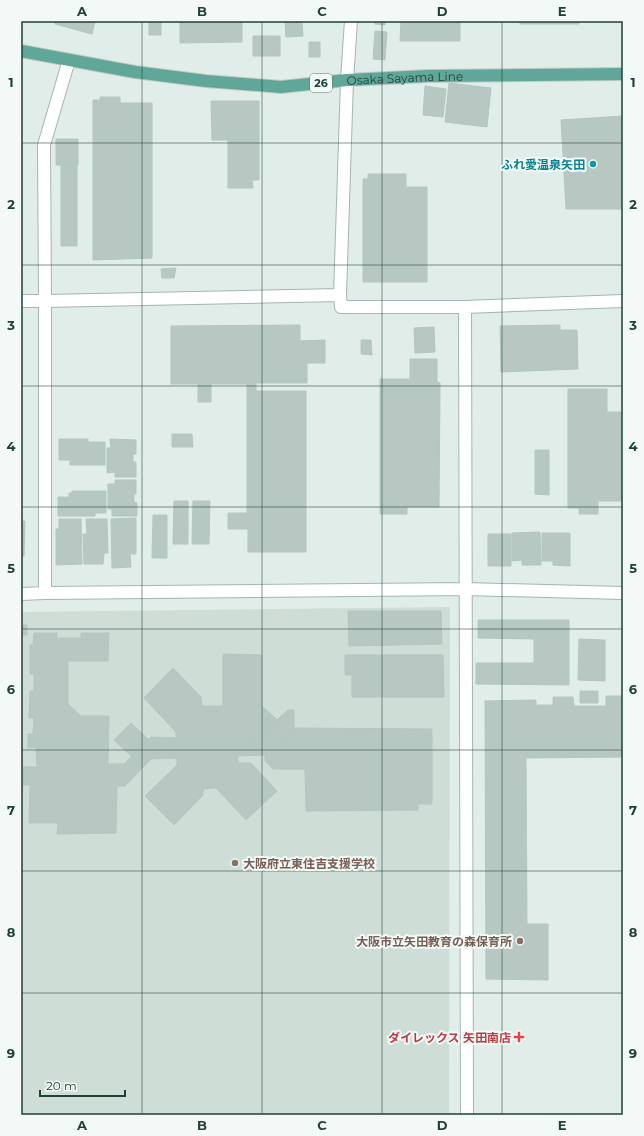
<svg xmlns="http://www.w3.org/2000/svg" width="644" height="1136" font-family="Montserrat,'Noto Sans JP',sans-serif">
  <rect width="100%" height="100%" fill="#e1ede8"/>
  <path fill="#cfddd7" d="M450,607L449,1115H21V612Z"/>
  <path fill="#b6c8c1" stroke="#b2c7c0" d="M55,21H95L92,34L55,24Z
    M149,21H161V35H149Z
    M180,21H242V42L180,43Z
    M285,21H302L303,36L286,37Z
    M376,21H385V25L375,24Z
    M401,21H460V41H400Z
    M520,21H579V24H520Z
    M375,31L387,32L385,60L373,59Z
    M253,36H280V56H253Z
    M309,42H320V57H309Z
    M449,83L491,88L487,127L445,122Z
    M425,86L446,89L443,117L423,115Z
    M100,97H120V103H152V258L93,260V100H100Z
    M211,101H259V180H252L253,188H228V140H212Z
    M623,116V209H566L561,120Z
    M56,139H78V165H56Z
    M61,165H77V246H61Z
    M368,174H406V187H427V282H363V179H368Z
    M176,268L174,278H162L161,269Z
    M300,325V341L325,340V363H307V383H256V391H306V552H248V529H228V513H247V384H211V402H198V384H171V326Z
    M560,325V330H577L578,369L501,372L500,326Z
    M434,327L435,352L415,353L414,328Z
    M361,340H371L372,355L361,354Z
    M410,359H437V382L440,383L439,507H407V514H380V379H410Z
    M568,389H607V412H623V501H598V514H579V508H568Z
    M172,434H192L193,447H172Z
    M59,439H88V442H105V465H70V460H59Z
    M110,439L136,440V454H133V462H136V477H115V472L107,473V448H111Z
    M535,450H549V495L535,494Z
    M115,480H136V494H134V502L137,503V516H112V509H108V484H115Z
    M72,491H106V513H95V516H58V497H69V493H72Z
    M174,501H188V544H173Z
    M193,501H210L209,544H192Z
    M153,515H167V558H152Z
    M136,518V554H130L131,567L112,568L111,519Z
    M59,519H81L82,564L56,565V529H59Z
    M86,519H107L108,553H104L103,564H84L83,534H87Z
    M21,521H25L24,556H21Z
    M540,532L541,565H522V560L512,561V533Z
    M542,533H570V566L553,565V561H542Z
    M488,534H511V566H488Z
    M348,611H441L442,644L349,646Z
    M478,620H569V685L476,684V663H534V639L478,638Z
    M21,625H27V635H22L21,642Z
    M34,633H57V638H81V633H109L108,661H68V704L81,716H109L108,764H124L151,737L176,738V732L144,698L173,668L201,697L202,706H223V654L262,655V706L277,720L253,741L265,755L238,756V763H251L277,791L246,820L216,788L203,789V795L174,825L145,796L177,765V758L151,759L125,786H117L116,833L57,834L58,823H29L30,785H21V767H37L36,747L28,748V734H33L34,718H29L30,691H34V674H30V645H33Z
    M579,639L605,640V681L578,680Z
    M345,655H443L444,697H352V675H345Z
    M580,691H598V703H580Z
    M606,696H623V757L526,758L527,924H548V980L486,979L485,701L536,700V705H553V697H573L574,706H606Z
    M288,710H294V728L265,755L253,741Z
    M131,723L148,739L131,756L114,740Z
    M294,728L432,729V804H418V810L306,811L305,769H273L265,761V755Z"/>
  <g fill="none" stroke-linecap="round" stroke-linejoin="round">
    <defs>
      <path id="service" d="M45,301L44,145L69,60"/>
      <path id="minor" d="M340,295L347,80L351,21
        M21,301H45V593L465,589L623,593
        M45,301L340,295L341,307H465L623,301
        M465,307L467,1115
        M21,594L45,593"/>
      <g id="primary">
        <path id="s1" d="M21,51L135,72L206,81L281,87L347,80L428,76L623,74"/>
      </g>
    </defs>
    <use href="#service" stroke="#a3b6b0" stroke-width="14"/>
    <use href="#minor" stroke="#a3b6b0" stroke-width="14"/>
    <use href="#primary" stroke="#c0cac8" stroke-width="14"/>
    <use href="#service" stroke="#fff" stroke-width="12"/>
    <use href="#minor" stroke="#fff" stroke-width="12"/>
    <use href="#primary" stroke="#60a799" stroke-width="12"/>
  </g>
  <path fill="none" stroke="#1f4039" stroke-width="1" stroke-opacity="0.55" d="M142,21V1115M262,21V1115M382,21V1115M502,21V1115M21,143H623M21,265H623M21,386H623M21,507H623M21,629H623M21,750H623M21,871H623M21,993H623"/>
  <circle fill="#0f9aa8" stroke="#f2f9f6" stroke-width="1.5" cx="593" cy="164" r="4"/>
  <g fill="#8d6e63" stroke="#f2f9f6" stroke-width="1.5">
    <circle cx="235" cy="863" r="4"/>
    <circle cx="520" cy="941" r="4"/>
  </g>
  <path fill="#e0444e" stroke="#f2f9f6" stroke-width="1.5" d="M517 1031h4v4h4v4h-4v4h-4v-4h-4v-4h4z"/>
  <g text-anchor="middle" dominant-baseline="central" stroke-width="4" stroke-linejoin="round" paint-order="stroke">
    <rect fill="#f2f9f6" stroke="#5e7872" stroke-width="1" x="310" y="74" width="22" height="18" rx="3"/>
    <g font-size="11" font-weight="bold" fill="#1f4039">
      <text x="321" y="83">26</text>
    </g>
    <g font-size="12" fill="#1f4039" stroke="#f2f9f6">
      <text stroke="none"><textPath href="#s1" startOffset="387">Osaka Sayama Line</textPath></text>
    </g>
    <g font-size="12" font-weight="bold" fill="#0d838f" stroke="#f2f9f6" text-anchor="end">
      <text x="585" y="164">ふれ愛温泉矢田</text>
    </g>
    <g font-size="12" font-weight="bold" fill="#785e54" stroke="#f2f9f6" text-anchor="start">
      <text x="243" y="863">大阪府立東住吉支援学校</text>
      <text x="512" y="941" text-anchor="end">大阪市立矢田教育の森保育所</text>
    </g>
    <g font-size="12" font-weight="bold" fill="#be3a42" stroke="#f2f9f6" text-anchor="end">
      <text x="511" y="1037">ダイレックス 矢田南店</text>
    </g>
  </g>
  <rect width="644" height="1136" fill="none" stroke="#f2f9f6" stroke-width="44"/>
  <path d="M40 1090v6h85v-6" fill="none" stroke="#1f4039" stroke-width="2"/>
  <text x="46" y="1090" font-size="12" fill="#1f4039" stroke="#f2f9f6" stroke-width="3" paint-order="stroke">20 m</text>
  <rect x="22" y="22" width="600" height="1092" fill="none" stroke="#1f4039" stroke-width="1.5"/>
  <g font-size="13" text-anchor="middle" font-weight="bold" fill="#1f4039">
    <text x="82" y="16">A</text>
    <text x="202" y="16">B</text>
    <text x="322" y="16">C</text>
    <text x="442" y="16">D</text>
    <text x="562" y="16">E</text>
    <text x="11" y="87">1</text>
    <text x="633" y="87">1</text>
    <text x="11" y="209">2</text>
    <text x="633" y="209">2</text>
    <text x="11" y="330">3</text>
    <text x="633" y="330">3</text>
    <text x="11" y="451">4</text>
    <text x="633" y="451">4</text>
    <text x="11" y="573">5</text>
    <text x="633" y="573">5</text>
    <text x="11" y="694">6</text>
    <text x="633" y="694">6</text>
    <text x="11" y="815">7</text>
    <text x="633" y="815">7</text>
    <text x="11" y="937">8</text>
    <text x="633" y="937">8</text>
    <text x="11" y="1058">9</text>
    <text x="633" y="1058">9</text>
    <text x="82" y="1130">A</text>
    <text x="202" y="1130">B</text>
    <text x="322" y="1130">C</text>
    <text x="442" y="1130">D</text>
    <text x="562" y="1130">E</text>
  </g>
</svg>
